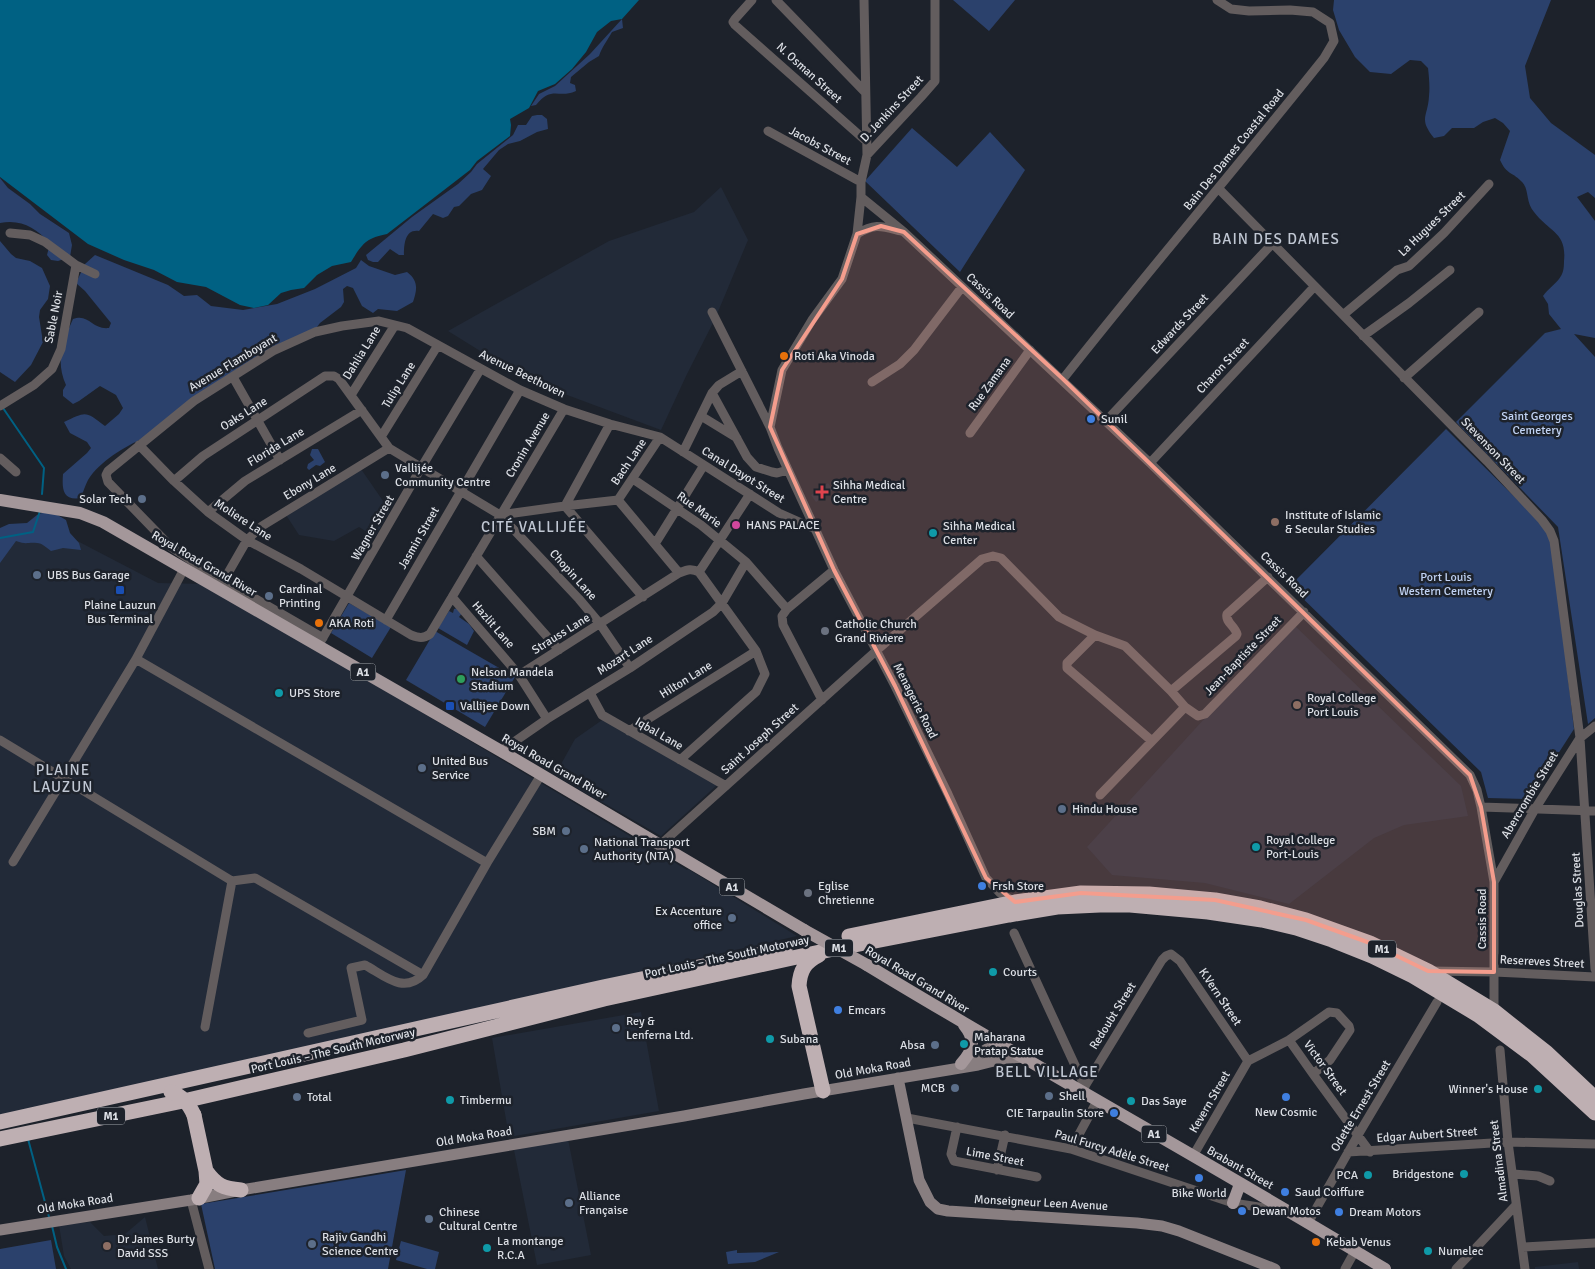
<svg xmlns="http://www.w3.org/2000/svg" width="1595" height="1269" font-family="Signika,sans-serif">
  <rect width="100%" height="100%" fill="#1d222b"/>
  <path fill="#222a38" d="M721,187L748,240L715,319L687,374L661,430L527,380L448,331L609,241L694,212Z
    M361,469L390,511L375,537L359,527L334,541L299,535L286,515Z
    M828,483L833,490L816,502L811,495Z
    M41,522L158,583L206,584L687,870L688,869L797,936L0,1116V532Z
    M1292,623L1461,786L1468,816L1404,825L1374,838L1289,904L1205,883L1112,875L1087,847Z
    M605,718L717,785L661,836L555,775L575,739Z
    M641,1012L659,1111L509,1137L492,1038Z
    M568,1139L591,1255L537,1265L514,1150Z
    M145,1217L158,1269H71L64,1256L59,1225L90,1222L104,1236L125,1234Z
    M1578,1262L1579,1269H1535V1267Z"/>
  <path fill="#2b416c" d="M953,0H1015L989,31Z
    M1334,0H1551L1525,66L1530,98L1551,123L1595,155V198L1588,192L1577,197L1595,221V338L1574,334L1595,357V718L1588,724L1558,527L1456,422L1545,333L1561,329L1549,314L1548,304L1543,296C1548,289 1554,285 1559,279C1563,274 1564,269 1564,261C1567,232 1549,232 1534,212C1525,202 1530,189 1521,181C1511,171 1507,175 1500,160L1510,131L1503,123L1495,118L1483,122L1474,128H1452L1444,136L1434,138C1418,118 1428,117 1429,96C1430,87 1429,77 1428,68L1421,61L1410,60L1391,74L1370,72L1355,57L1339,30L1333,10Z
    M622,19L623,28L612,32C607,41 602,47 599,56L589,62L571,77L570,83L575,85L576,91C558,99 552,85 536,105L531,106L539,94L555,86L590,54Z
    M537,115H542L547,119L548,129L537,132L520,141L508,144L499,150L483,169L491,176L482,190L471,194L459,206L454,207L448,216L443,218L433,214L419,231C405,229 404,244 404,255H399L390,249L378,262H373L368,260L366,255L412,217L458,184L471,172L477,164L513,135L518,125H526L532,116Z
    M912,128L957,167L990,132L1025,170L960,272L865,181Z
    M0,178L8,188L30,204L40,214L69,233L72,245L70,257L58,261L51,260L47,255L50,243C35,228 22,219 0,223Z
    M0,241L11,254L16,258L30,261L42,268L50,286L48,299L40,310L39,317L43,342L31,365L15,382L0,372Z
    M95,255L168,285L184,296L197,295L211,306L243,310L277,304L315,289L356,268L361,260L369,266L395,275L407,272C419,281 417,290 413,302L397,311L378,309L373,313L362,306L353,288L347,286L343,289L344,302L341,307L320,323L314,331L299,338L144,438C124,447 100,461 88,480C85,486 83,492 81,498C62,501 62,488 63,474L87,453L91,448L87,442L70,433L64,422C87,411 85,411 105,426L119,414L123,408L116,395L100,386L79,401L73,404L63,396V390L66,385C55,361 63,342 73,319C89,313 92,330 109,328L111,323L85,291L76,283L85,264Z
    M1446,429L1551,533L1574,729L1529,799L1488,798L1481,772L1290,586Z
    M312,449H318L325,462L320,466L316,465L309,470L307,468L308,464L314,460L310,455Z
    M49,510L66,520L70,533L79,543L81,550L63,548L51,551C47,548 42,543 37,543C27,542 27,545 16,541L0,563V528L9,524L27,523L37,515Z
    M349,603L391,627L372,658L331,633Z
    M458,608L462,613L459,617L469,624L474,631L467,645L438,628L449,611L453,613L454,609Z
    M435,631L515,677L485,727L406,680Z
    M406,1170L388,1269H215L201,1204Z
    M51,1240L56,1269H0V1249Z
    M401,1241L439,1252L435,1269H427L396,1260Z
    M737,1250V1253L779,1252L755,1262L728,1264L726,1252Z"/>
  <path fill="#006183" d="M0,0H639L622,19L611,21L597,32L586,52L572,69L555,84L538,91L529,108L510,119L511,125L510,136L477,161L470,170L387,234C366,238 362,244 351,262L332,266L317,275L304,288L291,290L281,293L268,305L254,308L240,305L206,287L177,282L154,270L124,260L88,244L0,177Z"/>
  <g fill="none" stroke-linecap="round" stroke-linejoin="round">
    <path stroke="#006183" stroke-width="2" d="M3,408L44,468L42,494
      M0,538L33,532L40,511
      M28,1139L49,1217
      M52,1226L57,1247L66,1269"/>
    <path stroke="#635d5e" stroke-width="9" d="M752,0L735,19L733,22L735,25L866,141
      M776,0L865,92
      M768,131L861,182
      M867,155L921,97L935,81V0
      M1219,189L1487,461L1542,520L1550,531L1554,541L1580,738L1595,969
      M861,197L904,232L1150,463L1470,775L1477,790L1481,807L1494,882V1011
      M10,233L30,235L45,242L76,265L95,274
      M857,234C875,223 881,226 901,231
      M712,312L770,427L778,448L834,570L895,686L948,794L986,878L1000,893L1015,902
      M1343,315L1397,270L1409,266L1444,233L1489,184
      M1363,336L1409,303L1450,270
      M233,377L280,460
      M1404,378L1479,312
      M1063,379C1148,271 1238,166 1324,58L1334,41L1330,23L1313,12L1290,10L1249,11L1231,9L1217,0
      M872,382L900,364L914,350L962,287
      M712,393L747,457L756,467L772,472L777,473L788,470
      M351,395L395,325
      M0,406L34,385L52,369L61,349L76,265
      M701,416L737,438
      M1106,421L1272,244
      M610,424L565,506L643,597
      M770,427L782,370L812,320L842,279L857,234L861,197V182L867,155L864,0
      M970,433L1030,350
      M381,437L438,345
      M139,445L174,481L208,512L247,540L301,569L411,635C419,638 423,639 430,634L564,409
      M683,452L712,393L719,385L742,371
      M0,458L16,472
      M1150,463L1314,287
      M633,479L701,525L746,562L787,609
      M174,481L203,456L325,376H334L339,379L389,448L500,515L579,599L600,624L630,668
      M618,500L679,573
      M618,500L660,437
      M208,512L245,481L362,410
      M500,515L565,506L618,500
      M655,544L704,465
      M476,556L559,650
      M699,572L750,494
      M224,580L247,540L262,526L389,448
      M452,597L519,675L547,719
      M386,620L520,390
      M1095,635L1067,663V668L1152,741
      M323,638L201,567L171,547L108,482L106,475L108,471L194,401L273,351L315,332L342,326L379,321L407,328L520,390L564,409L610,424L660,437L779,513L815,529
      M321,641L421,468L480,370
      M136,659L487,863
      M519,675L679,573C687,570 691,568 699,572L756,651L765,674L756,692L680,760
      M1171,691L1236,636L1237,634C1235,626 1225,622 1227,614L1268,577
      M590,693L602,715L726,786
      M822,700L783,625L782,616L787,609L834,570
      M629,731L756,651
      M0,740L232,881L255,878L423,975
      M501,751L547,719L630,668L713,612L722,603L746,562
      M1100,795L1185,707
      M1481,807L1595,811
      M660,845L876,651L982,559L993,556L1001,558L1059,617L1095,635L1125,646L1171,691L1185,707L1198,716L1205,714L1304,612
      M13,862L136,659L184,569
      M1494,882L1535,809L1580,738L1595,726
      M1014,933L1085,1087
      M1430,971L1494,972L1595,977
      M205,1027L232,881
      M308,1033L362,1020L351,968L365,965C385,976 403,994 423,975L487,863L541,775
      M1289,1040L1313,1074L1370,1152
      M1500,1050L1508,1142L1525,1269
      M1248,1061L1289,1040L1329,1012L1337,1013L1349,1026L1350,1030L1330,1060L1313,1074
      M1082,1091L1162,960L1166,956L1171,954L1180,961L1248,1061
      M907,1118L1071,1149L1233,1203L1265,1208L1277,1204
      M957,1127L951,1154L954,1161L1037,1177
      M1071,1149L1097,1101
      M1348,1152L1508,1142L1595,1144
      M1193,1156L1248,1061
      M997,1170L1005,1135
      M1513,1174L1538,1176L1550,1181
      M191,1200L209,1269
      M1308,1223L1358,1135L1437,1002
      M1523,1247L1595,1243
      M1345,1269L1355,1251
      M1456,1269L1516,1205"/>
    <path stroke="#887e80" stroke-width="11" d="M962,1064L987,1049L1000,1044
      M898,1078L919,1180L930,1202L938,1209L948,1211L1137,1223L1162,1226L1179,1231L1275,1269
      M0,1230L191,1200L241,1190L684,1116L804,1094L978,1065L1002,1059L1023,1057"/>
    <path stroke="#a4979a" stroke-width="12" d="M0,500L80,513L103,522L501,751L804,930
      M867,965C1038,1069 1214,1165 1385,1269
      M961,1064C974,1049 976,1040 964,1025
      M1233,1203L1240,1184"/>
    <path stroke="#beafb2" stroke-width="15" d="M849,936L1015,902L1081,893L1149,894L1215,900L1260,908L1306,920L1370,943L1428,971L1494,1011L1547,1053L1595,1098
      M819,955C805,962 800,970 799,986L823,1091
      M194,1115L206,1171L207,1184L199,1198
      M0,1122L603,987L785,949
      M0,1139L188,1100L404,1050L604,999L829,950L1009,915L1057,907L1100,905H1130L1208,912L1262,920L1296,928L1332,940L1372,956L1413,976L1478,1015L1532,1055L1595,1113
      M206,1171C217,1186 223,1188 241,1190"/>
    <path stroke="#a4979a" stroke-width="12" d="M804,930L867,965"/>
    <path stroke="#beafb2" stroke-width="15" d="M171,1092C183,1096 189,1104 194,1115"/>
  </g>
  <path fill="#f49d8d" fill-opacity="0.2" stroke="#f49d8d" stroke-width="4" stroke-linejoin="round" d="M881,226L904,232L1063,379L1470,775L1481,807L1494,882V972L1428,971L1370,943L1306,920L1215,900L1081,893L1015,902L986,878L895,686L834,570L770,427L782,370L842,279L857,234Z"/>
  <g fill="#e8710a" stroke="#1d222b" stroke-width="2">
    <circle cx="784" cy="356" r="5"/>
    <circle cx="319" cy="623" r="5"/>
    <circle cx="1316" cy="1242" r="5"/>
  </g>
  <g fill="#3f7fe0" stroke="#1d222b" stroke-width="2">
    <circle cx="1091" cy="419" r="5"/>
    <circle cx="982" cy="886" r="5"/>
    <circle cx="838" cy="1010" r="5"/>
    <circle cx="1286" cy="1097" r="5"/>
    <circle cx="1114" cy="1113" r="5"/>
    <circle cx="1199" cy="1178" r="5"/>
    <circle cx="1285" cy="1192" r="5"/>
    <circle cx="1242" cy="1211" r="5"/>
    <circle cx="1339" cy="1212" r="5"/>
  </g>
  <g fill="#5c6f8a" stroke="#1d222b" stroke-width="2">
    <circle cx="385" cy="475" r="5"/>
    <circle cx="142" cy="499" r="5"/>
    <circle cx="37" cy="575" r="5"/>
    <circle cx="269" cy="596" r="5"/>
    <circle cx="422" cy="768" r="5"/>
    <circle cx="1062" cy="809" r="5"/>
    <circle cx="566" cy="831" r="5"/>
    <circle cx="584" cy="849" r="5"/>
    <circle cx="732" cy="918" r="5"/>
    <circle cx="616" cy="1028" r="5"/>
    <circle cx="935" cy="1045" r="5"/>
    <circle cx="955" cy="1088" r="5"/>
    <circle cx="1049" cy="1096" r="5"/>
    <circle cx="297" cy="1097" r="5"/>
    <circle cx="569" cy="1203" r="5"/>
    <circle cx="429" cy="1219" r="5"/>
    <circle cx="312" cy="1244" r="5"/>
  </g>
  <path fill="#e0444e" stroke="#1d222b" stroke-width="2" d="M819.5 484.5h5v5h5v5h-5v5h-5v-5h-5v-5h5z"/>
  <g fill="#8d6e63" stroke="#1d222b" stroke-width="2">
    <circle cx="1275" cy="522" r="5"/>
    <circle cx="1297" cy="705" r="5"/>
    <circle cx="107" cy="1246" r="5"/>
  </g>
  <circle fill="#d1479c" stroke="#1d222b" stroke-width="2" cx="736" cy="525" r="5"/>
  <g fill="#0f9aa8" stroke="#1d222b" stroke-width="2">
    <circle cx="933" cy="533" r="5"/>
    <circle cx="279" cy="693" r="5"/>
    <circle cx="1256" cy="847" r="5"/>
    <circle cx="993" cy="972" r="5"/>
    <circle cx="770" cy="1039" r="5"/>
    <circle cx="964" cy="1044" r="5"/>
    <circle cx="1538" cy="1089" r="5"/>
    <circle cx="450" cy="1100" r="5"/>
    <circle cx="1131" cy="1101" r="5"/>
    <circle cx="1464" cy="1174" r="5"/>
    <circle cx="1368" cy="1175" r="5"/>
    <circle cx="487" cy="1248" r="5"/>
    <circle cx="1428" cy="1251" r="5"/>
  </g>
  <g fill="#1a4fb4" stroke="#1d222b" stroke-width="2">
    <rect x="115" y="585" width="10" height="10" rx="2.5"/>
    <rect x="445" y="701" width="10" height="10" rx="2.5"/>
  </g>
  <g fill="#6b7280" stroke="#1d222b" stroke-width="2">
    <circle cx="825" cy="631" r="5"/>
    <circle cx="808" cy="893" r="5"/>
  </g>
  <circle fill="#2e9e5b" stroke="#1d222b" stroke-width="2" cx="461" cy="679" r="5"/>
  <g text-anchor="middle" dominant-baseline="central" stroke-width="5" stroke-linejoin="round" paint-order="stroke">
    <g fill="#1d222b" stroke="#a3a6ad" stroke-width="1">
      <rect x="350.5" y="663.5" width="25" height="17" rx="4"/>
      <rect x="719.5" y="878.5" width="25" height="17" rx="4"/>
      <rect x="825" y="939.5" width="28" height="17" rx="4"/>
      <rect x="1368" y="940.5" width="28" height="17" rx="4"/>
      <rect x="97" y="1107.5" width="28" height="17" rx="4"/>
      <rect x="1141.5" y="1125.5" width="25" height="17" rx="4"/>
    </g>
    <g font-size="11" font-weight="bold" fill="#dcdfe5">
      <text x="363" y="672">A1</text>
      <text x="732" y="887">A1</text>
      <text x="839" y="948">M1</text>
      <text x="1382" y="949">M1</text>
      <text x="111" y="1116">M1</text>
      <text x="1154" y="1134">A1</text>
    </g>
    <g font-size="12" fill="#dcdfe5" stroke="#1d222b">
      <text transform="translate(809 73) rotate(42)">N. Osman Street</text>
      <text transform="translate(892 109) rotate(-47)">D. Jenkins Street</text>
      <text transform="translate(820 146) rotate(28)">Jacobs Street</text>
      <text transform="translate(1234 150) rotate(-51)">Bain Des Dames Coastal Road</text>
      <text transform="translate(1432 224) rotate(-44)">La Hugues Street</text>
      <text transform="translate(990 296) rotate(43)">Cassis Road</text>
      <text transform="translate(54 317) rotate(-79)">Sable Noir</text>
      <text transform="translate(1180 324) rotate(-47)">Edwards Street</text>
      <text transform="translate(362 353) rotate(-58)">Dahlia Lane</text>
      <text transform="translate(233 363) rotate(-31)">Avenue Flamboyant</text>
      <text transform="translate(1223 366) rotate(-47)">Charon Street</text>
      <text transform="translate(522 374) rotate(26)">Avenue Beethoven</text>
      <text transform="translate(990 384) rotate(-54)">Rue Zamana</text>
      <text transform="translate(399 385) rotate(-58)">Tulip Lane</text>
      <text transform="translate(244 414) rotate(-32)">Oaks Lane</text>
      <text transform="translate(528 445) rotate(-59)">Cronin Avenue</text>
      <text transform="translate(276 447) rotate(-31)">Florida Lane</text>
      <text transform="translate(1493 451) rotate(46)">Stevenson Street</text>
      <text transform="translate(629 462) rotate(-56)">Bach Lane</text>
      <text transform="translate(743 475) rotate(32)">Canal Dayot Street</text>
      <text transform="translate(310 482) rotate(-31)">Ebony Lane</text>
      <text transform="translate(699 510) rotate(36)">Rue Marie</text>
      <text transform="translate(243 520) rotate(33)">Moliere Lane</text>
      <text transform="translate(373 528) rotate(-60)">Wagner Street</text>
      <text transform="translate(419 538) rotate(-60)">Jasmin Street</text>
      <text transform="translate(204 564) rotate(30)">Royal Road Grand River</text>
      <text transform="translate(573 575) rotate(48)">Chopin Lane</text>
      <text transform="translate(1284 575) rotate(44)">Cassis Road</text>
      <text transform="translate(493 625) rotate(49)">Hazlit Lane</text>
      <text transform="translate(561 634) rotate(-32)">Strauss Lane</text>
      <text transform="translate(625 655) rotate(-33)">Mozart Lane</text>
      <text transform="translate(1243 656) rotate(-46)">Jean-Baptiste Street</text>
      <text transform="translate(686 680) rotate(-32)">Hilton Lane</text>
      <text transform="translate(915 701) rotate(63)">Menagerie Road</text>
      <text transform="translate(659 734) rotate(30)">Iqbal Lane</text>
      <text transform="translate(760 739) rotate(-42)">Saint Joseph Street</text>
      <text transform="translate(554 767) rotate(30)">Royal Road Grand River</text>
      <text transform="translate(1530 795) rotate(-59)">Abercrombie Street</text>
      <text transform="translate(1578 890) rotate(-93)">Douglas Street</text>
      <text transform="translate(1482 919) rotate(-90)">Cassis Road</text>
      <text transform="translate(727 957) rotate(-12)">Port Louis – The South Motorway</text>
      <text transform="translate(1542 962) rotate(3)">Resereves Street</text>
      <text transform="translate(917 980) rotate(31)">Royal Road Grand River</text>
      <text transform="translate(1220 997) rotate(56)">K.Vern Street</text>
      <text transform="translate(1113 1016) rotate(-58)">Redoubt Street</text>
      <text transform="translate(333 1051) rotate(-13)">Port Louis – The South Motorway</text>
      <text transform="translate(1325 1068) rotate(54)">Victor Street</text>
      <text transform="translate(873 1069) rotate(-10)">Old Moka Road</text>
      <text transform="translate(1210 1102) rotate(-60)">Kevern Street</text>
      <text transform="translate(1361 1106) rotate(-59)">Odette Ernest Street</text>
      <text transform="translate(1427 1135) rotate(-4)">Edgar Aubert Street</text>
      <text transform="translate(474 1137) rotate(-9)">Old Moka Road</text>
      <text transform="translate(1112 1151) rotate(17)">Paul Furcy Adèle Street</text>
      <text transform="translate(995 1157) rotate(11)">Lime Street</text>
      <text transform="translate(1499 1161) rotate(-97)">Almadina Street</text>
      <text transform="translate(1240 1168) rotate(30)">Brabant Street</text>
      <text transform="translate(1041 1203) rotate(3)">Monseigneur Leen Avenue</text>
      <text transform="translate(75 1204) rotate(-9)">Old Moka Road</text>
    </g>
    <g font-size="12" fill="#dcdfe5" stroke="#1d222b" text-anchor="start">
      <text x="794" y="356">Roti Aka Vinoda</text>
      <text x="1101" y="419">Sunil</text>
      <text x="395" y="468">Vallijée<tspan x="395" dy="14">Community Centre</tspan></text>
      <text x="833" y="485">Sihha Medical<tspan x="833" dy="14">Centre</tspan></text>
      <text x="132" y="499" text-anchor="end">Solar Tech</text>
      <text x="1285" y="515">Institute of Islamic<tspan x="1285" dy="14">&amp; Secular Studies</tspan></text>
      <text x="746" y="525">HANS PALACE</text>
      <text x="943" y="526">Sihha Medical<tspan x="943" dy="14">Center</tspan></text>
      <text x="47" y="575">UBS Bus Garage</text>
      <text x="279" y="589">Cardinal<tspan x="279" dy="14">Printing</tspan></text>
      <text x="120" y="605" text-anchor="middle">Plaine Lauzun<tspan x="120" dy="14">Bus Terminal</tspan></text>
      <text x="329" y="623">AKA Roti</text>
      <text x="835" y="624">Catholic Church<tspan x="835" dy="14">Grand Riviere</tspan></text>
      <text x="471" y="672">Nelson Mandela<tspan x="471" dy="14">Stadium</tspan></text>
      <text x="289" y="693">UPS Store</text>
      <text x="1307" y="698">Royal College<tspan x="1307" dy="14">Port Louis</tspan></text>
      <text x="460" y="706">Vallijee Down</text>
      <text x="432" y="761">United Bus<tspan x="432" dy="14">Service</tspan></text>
      <text x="1072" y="809">Hindu House</text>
      <text x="556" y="831" text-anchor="end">SBM</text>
      <text x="1266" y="840">Royal College<tspan x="1266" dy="14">Port-Louis</tspan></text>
      <text x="594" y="842">National Transport<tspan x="594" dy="14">Authority (NTA)</tspan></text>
      <text x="818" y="886">Eglise<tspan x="818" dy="14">Chretienne</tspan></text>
      <text x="992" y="886">Frsh Store</text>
      <text x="722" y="911" text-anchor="end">Ex Accenture<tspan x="722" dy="14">office</tspan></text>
      <text x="1003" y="972">Courts</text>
      <text x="848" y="1010">Emcars</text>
      <text x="626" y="1021">Rey &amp;<tspan x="626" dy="14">Lenferna Ltd.</tspan></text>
      <text x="974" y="1037">Maharana<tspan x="974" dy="14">Pratap Statue</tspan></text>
      <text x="780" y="1039">Subana</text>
      <text x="925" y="1045" text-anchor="end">Absa</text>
      <text x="945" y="1088" text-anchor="end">MCB</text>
      <text x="1528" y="1089" text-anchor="end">Winner's House</text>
      <text x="1059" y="1096">Shell</text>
      <text x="307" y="1097">Total</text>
      <text x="460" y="1100">Timbermu</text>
      <text x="1141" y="1101">Das Saye</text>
      <text x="1286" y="1112" text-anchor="middle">New Cosmic</text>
      <text x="1104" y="1113" text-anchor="end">CIE Tarpaulin Store</text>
      <text x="1454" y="1174" text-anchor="end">Bridgestone</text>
      <text x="1358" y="1175" text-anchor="end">PCA</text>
      <text x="1295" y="1192">Saud Coiffure</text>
      <text x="1199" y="1193" text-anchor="middle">Bike World</text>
      <text x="579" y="1196">Alliance<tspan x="579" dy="14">Française</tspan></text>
      <text x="1252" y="1211">Dewan Motos</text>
      <text x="439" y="1212">Chinese<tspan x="439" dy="14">Cultural Centre</tspan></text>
      <text x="1349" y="1212">Dream Motors</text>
      <text x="322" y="1237">Rajiv Gandhi<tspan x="322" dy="14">Science Centre</tspan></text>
      <text x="117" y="1239">Dr James Burty<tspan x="117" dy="14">David SSS</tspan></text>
      <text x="497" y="1241">La montange<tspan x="497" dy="14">R.C.A</tspan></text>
      <text x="1326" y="1242">Kebab Venus</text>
      <text x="1438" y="1251">Numelec</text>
    </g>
    <g font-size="12" fill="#c1d3f4" stroke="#1d222b">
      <text x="1537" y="416">Saint Georges<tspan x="1537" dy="14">Cemetery</tspan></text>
      <text x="1446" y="577">Port Louis<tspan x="1446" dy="14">Western Cemetery</tspan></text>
    </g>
    <g font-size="15" letter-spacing="1" fill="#c0c7d3" stroke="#1d222b">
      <text x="1276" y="239">BAIN DES DAMES</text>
      <text x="534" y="527">CITÉ VALLIJÉE</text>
      <text x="63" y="770">PLAINE<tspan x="63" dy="17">LAUZUN</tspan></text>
      <text x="1047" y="1072">BELL VILLAGE</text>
    </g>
  </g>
</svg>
